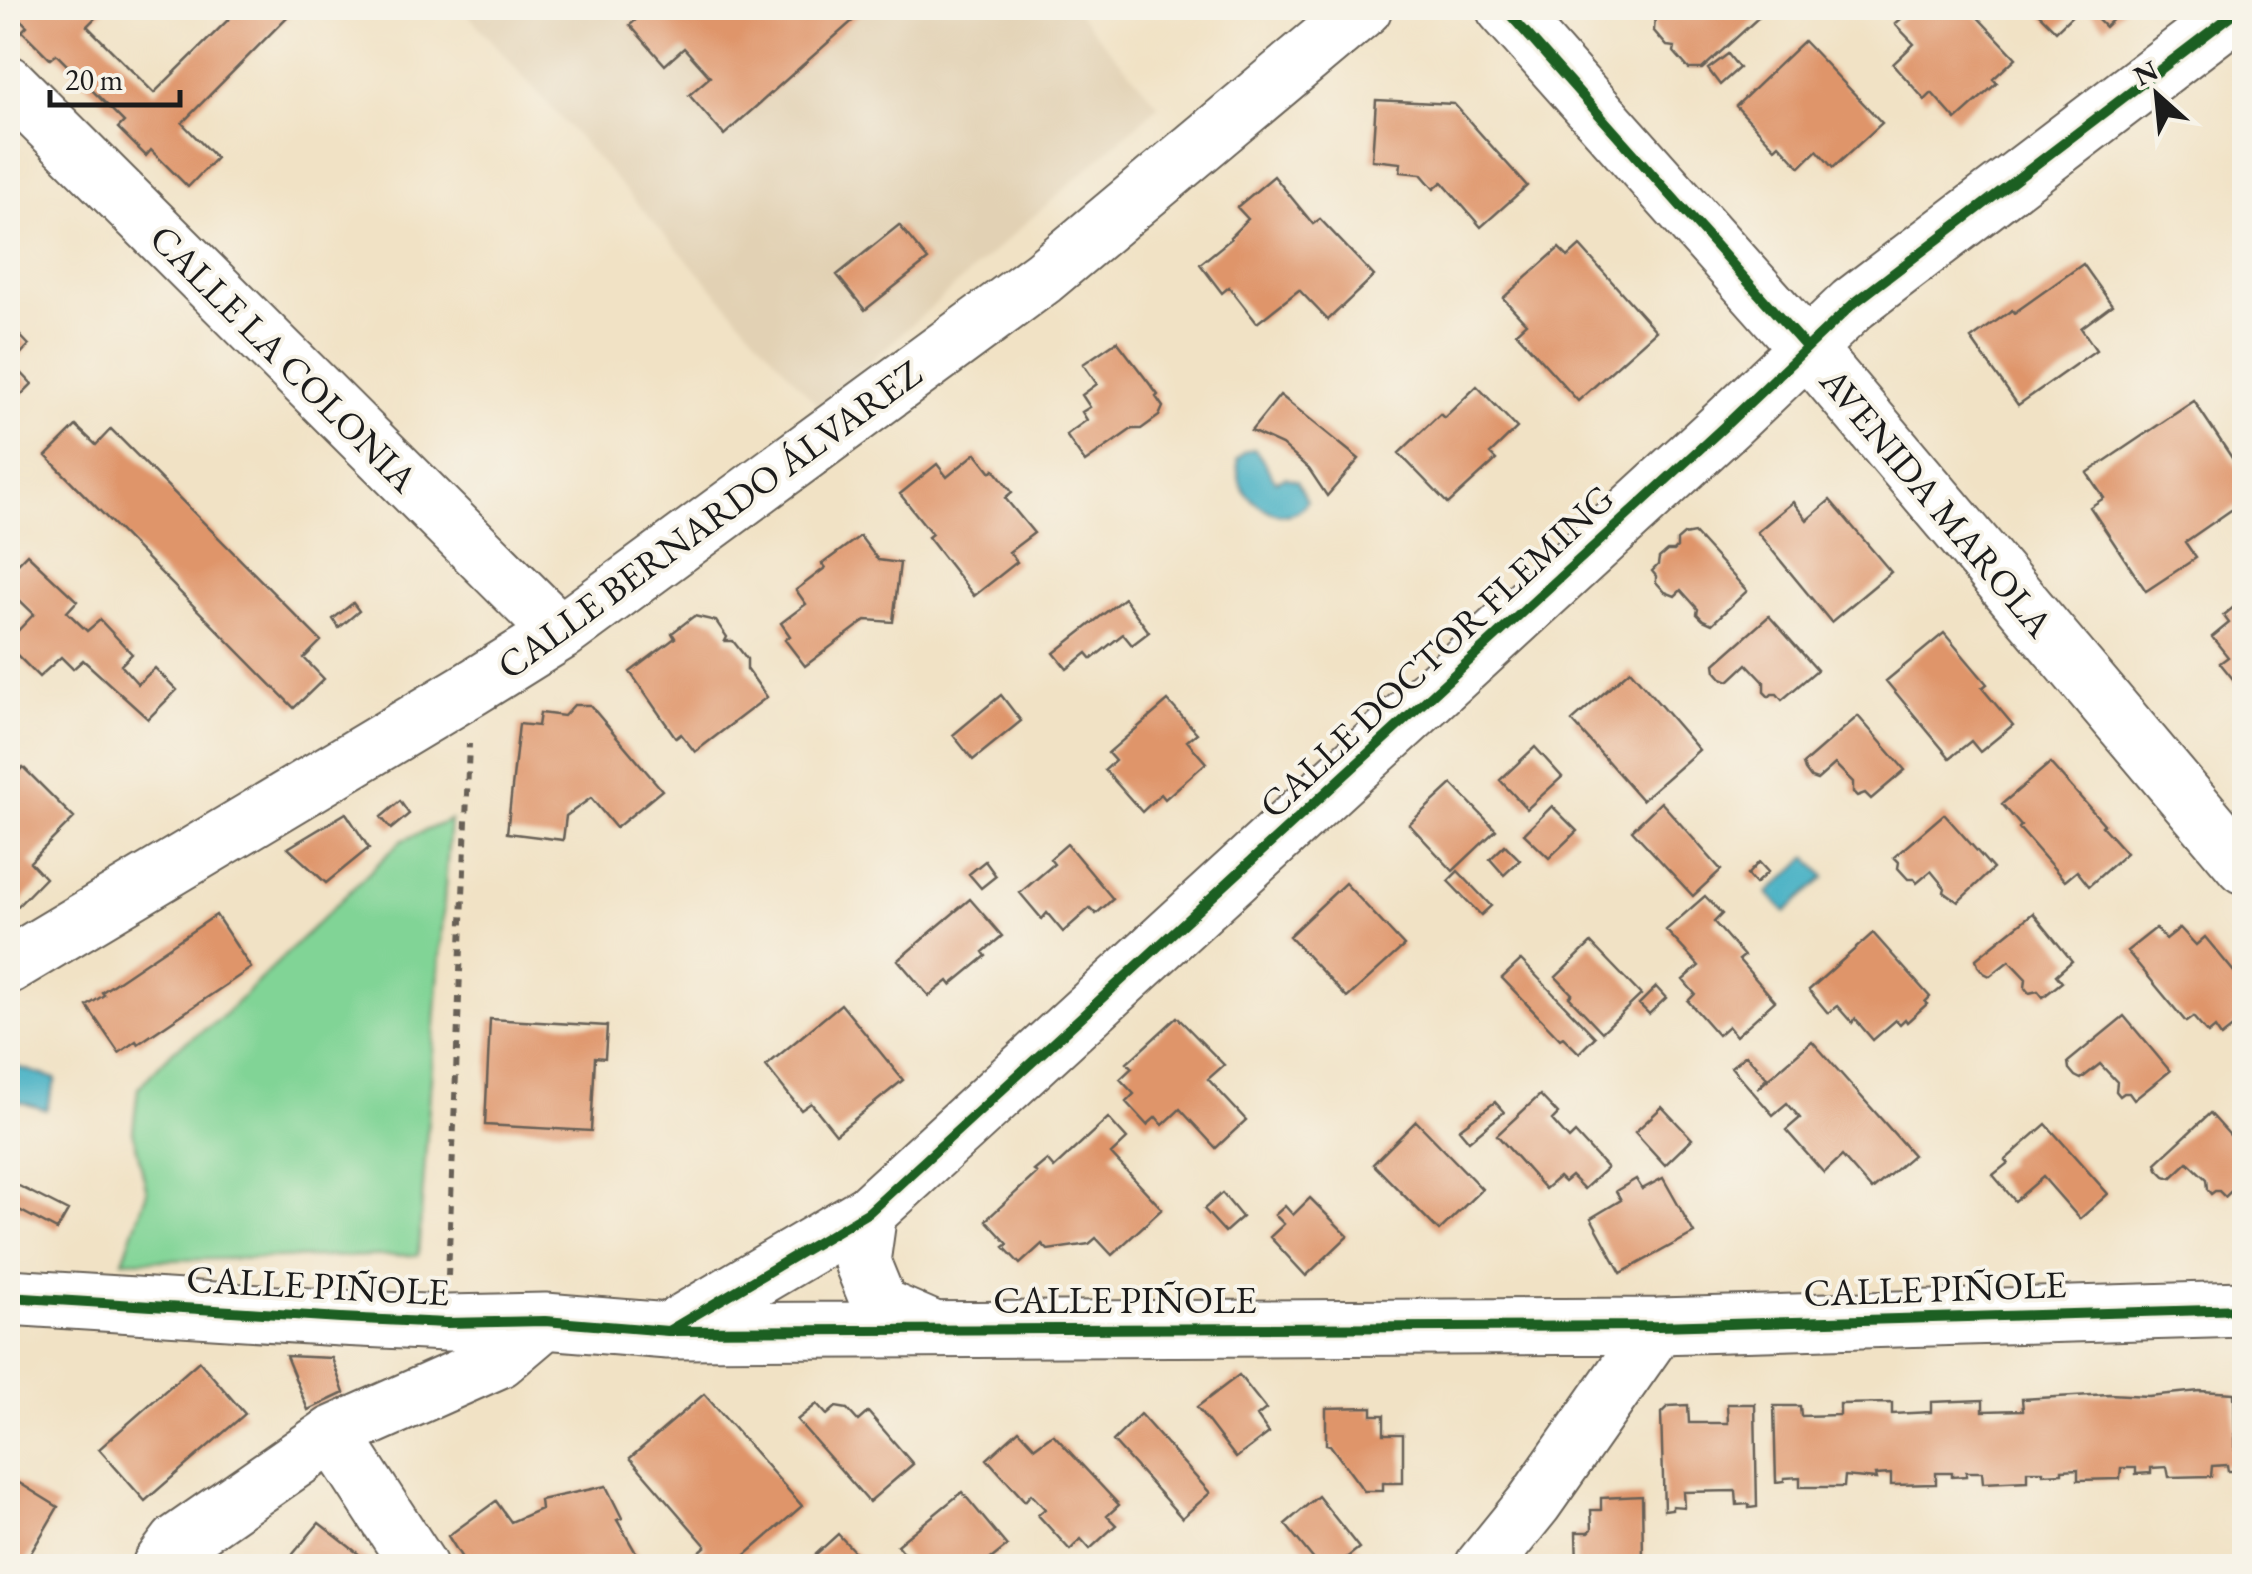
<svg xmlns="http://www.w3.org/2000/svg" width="2252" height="1574" font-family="'EB Garamond',serif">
  <rect width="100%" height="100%" fill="#f7f3e8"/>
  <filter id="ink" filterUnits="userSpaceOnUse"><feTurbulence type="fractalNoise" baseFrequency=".01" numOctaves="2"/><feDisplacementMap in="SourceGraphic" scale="20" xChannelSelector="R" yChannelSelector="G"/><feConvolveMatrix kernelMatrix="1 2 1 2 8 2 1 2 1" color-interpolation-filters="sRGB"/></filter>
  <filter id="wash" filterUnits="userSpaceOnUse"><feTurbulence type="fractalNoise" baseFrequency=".0048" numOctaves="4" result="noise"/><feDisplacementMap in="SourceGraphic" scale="40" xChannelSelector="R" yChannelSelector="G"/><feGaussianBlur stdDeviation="2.25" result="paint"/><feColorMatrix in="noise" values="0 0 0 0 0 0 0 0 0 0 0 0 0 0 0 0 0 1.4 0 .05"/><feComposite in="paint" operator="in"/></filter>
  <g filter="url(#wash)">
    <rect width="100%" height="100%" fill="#f1e2c5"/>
    <path fill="#e2d1b4" d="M462,8H1073L1159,105L819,407Z"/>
    <path fill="#81d496" stroke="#4e7859" stroke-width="2.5" d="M450,820L418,1255L123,1261L147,1192L133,1131L138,1088L174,1050L220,1019L401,841Z"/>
    <path fill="#45b0c4" stroke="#306670" stroke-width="2.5" d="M1254,449C1264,459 1267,470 1276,481L1286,477L1297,481L1307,501C1292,530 1251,507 1241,485C1238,477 1238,468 1237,460L1244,452Z
      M1808,857L1825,877L1785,912L1768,893Z
      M8,1064L56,1079L46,1110L8,1098Z"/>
    <g id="blocks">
      <path fill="#df956a" d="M9,8H105L87,26L154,93L240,8H296L182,123L216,158L188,187L151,150L146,156L118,128L124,122L56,54L50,59L22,31L27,26Z
        M649,8H867L724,135L689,95L710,77L684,48L665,65L630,25Z
        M1664,8H1769L1702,69H1689L1674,52L1675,47L1667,46L1654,31L1655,16Z
        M1914,8H1969L2016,58L1993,79L1997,83L1956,120L1932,93L1925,100L1893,64L1914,44L1895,24Z
        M2033,8H2080L2056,31Z
        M2081,8H2125L2105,27L2091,13Z
        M1804,41L1882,123L1833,168L1817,150L1800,167L1779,144L1775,148L1736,106Z
        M1728,54L1739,68L1720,85L1708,69Z
        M1376,100L1454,104L1527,186L1481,227L1442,182L1434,189L1421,174L1400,172L1401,163L1372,160Z
        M1274,176L1313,224L1320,219L1374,276L1328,320L1299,290L1257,323L1229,287L1222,293L1200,264L1231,239L1230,237L1248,219L1237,207Z
        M899,225L928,260L865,310L837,275Z
        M1580,246L1656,331L1578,401L1516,332L1526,323L1503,298L1559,248L1568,257Z
        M2083,264L2112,305L2081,328L2096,350L2018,405L1971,339L2012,310L2014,313Z
        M8,323L29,345L12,363L32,384L8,408Z
        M1117,341L1158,395L1156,397L1163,407L1159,416L1141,429H1132L1085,462L1066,435L1087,420L1082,412L1090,407L1082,395L1097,384L1083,364Z
        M1477,386L1517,428L1490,454L1496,460L1448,504L1399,453L1440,414L1444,418Z
        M1280,395L1359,459L1327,496L1309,469L1282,445L1251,431Z
        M2194,401L2244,476V501L2185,542L2196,558L2146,591L2090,507L2104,498L2087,473Z
        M76,426L96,445L111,429L321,641L304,658L324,679L294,708L46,456Z
        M976,453L991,472L994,469L1012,492L1005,498L1034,533L1009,552L1017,562L974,596L928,537L932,534L900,494L937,464L947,477Z
        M1830,500L1891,572L1831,622L1757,532L1793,502L1807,520Z
        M1694,533L1747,591L1712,624L1703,620L1697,614L1698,609L1681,590L1675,596L1665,592L1656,582V576L1652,571L1658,565L1659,558L1667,551H1674L1677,548V541L1684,535Z
        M860,536L878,560L900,563L893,622L866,620L805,666L785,640L790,636L781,623L806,604L796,590L825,568L822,564Z
        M27,554L77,601L67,612L87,631L100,620L132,654L121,665L138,684L155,668L177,690L148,719L83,660L73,669L61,657L39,677L8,646V641L34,614L8,589V573Z
        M1124,598L1149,632L1132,645L1123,634L1092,659L1087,653L1067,669L1054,653Z
        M2244,598V686L2241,689L2220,663L2228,657L2212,637L2229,623L2223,615Z
        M353,603L359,611L339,628L333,619Z
        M694,616L716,621L727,637L725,641H733L747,659V669L767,697L695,752L681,734L676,738L630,672L675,638L672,633Z
        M1769,616L1817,670L1782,700L1777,694H1772L1769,697L1764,692V682L1747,664L1729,681L1722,678L1716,671L1715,664Z
        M1944,633L1987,684L1982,688L2013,725L1980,752L1971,741L1950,758L1886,681Z
        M1630,670L1699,750L1642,800L1572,721Z
        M1001,695L1021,721L973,760L953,735Z
        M1168,701L1197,733L1187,741L1206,763L1165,799L1161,794L1142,812L1105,770L1115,761L1108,753Z
        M574,705H590L662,790L616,828L591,798L566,816L563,840L507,833L519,724L538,726L540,713L564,716Z
        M1858,716L1905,770L1871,799L1865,793L1857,796L1853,792V782L1835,764L1817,780L1811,778L1805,770L1803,764Z
        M1535,747L1562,777L1527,809L1500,780Z
        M2050,763L2104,824L2102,826L2126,853L2089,886L2077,871L2065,881L2019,828L2021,826L2002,804Z
        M23,767L74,818L30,862L45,878L8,916V783Z
        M1452,784L1496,830L1453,871L1409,824Z
        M400,801L409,814L391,829L381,817Z
        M1661,802L1721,870L1693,896L1632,830Z
        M1552,806L1577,831L1549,858L1524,834Z
        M346,813L369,848L326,883L288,848Z
        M1944,814L1993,869L1958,902L1944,892L1945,888L1931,871L1917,883L1914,879H1908L1898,868L1899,862L1894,857Z
        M1067,844L1113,899L1096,914L1090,908L1063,932L1047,913L1042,919L1020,893L1054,864L1050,859Z
        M1505,845L1520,860L1504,875L1490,859Z
        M985,861L996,876L981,888L969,874Z
        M1759,862L1768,872L1755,884L1747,875Z
        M1458,871L1491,906L1481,915L1448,881Z
        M1345,883L1404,946L1347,998L1289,936Z
        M1705,896L1722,914L1714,922L1744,956L1739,960L1775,1001L1736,1036L1728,1026L1718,1035L1688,1001L1695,994L1683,980L1699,966L1666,930Z
        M970,899L1002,936L983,952L986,956L951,985L948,981L929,996L898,960Z
        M2033,913L2072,961L2056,975L2062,982L2043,997L2038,991L2029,993L2025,988L2026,979L2009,961L1990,976L1984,973L1978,966L1976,959Z
        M216,915L251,968L138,1044L136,1041L119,1053L87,1006L104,995L102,992Z
        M2156,928L2166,939L2180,928L2196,945L2205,937L2244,984V1019L2221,1037L2215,1028L2208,1034L2193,1017L2186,1022L2127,951Z
        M1873,933L1930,997L1925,1002L1927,1004L1907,1022L1905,1019L1900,1024L1896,1020L1873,1040L1855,1019L1852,1023L1837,1006L1828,1013L1809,990Z
        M1591,943L1641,995L1602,1032L1569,997L1572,994L1556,977Z
        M1521,960L1595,1037L1579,1053L1563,1037L1560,1039L1502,978Z
        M1656,987L1666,998L1649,1014L1639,1004Z
        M841,1004L903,1080L836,1134L811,1103L801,1110L766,1066Z
        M2124,1016L2170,1071L2134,1100L2129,1093H2124L2120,1096L2116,1091L2117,1082L2100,1064L2081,1079L2075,1076L2069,1069L2068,1062Z
        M1177,1017L1224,1065L1208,1079L1246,1120L1216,1148L1180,1109L1163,1125L1156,1117L1147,1125L1126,1102L1134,1094L1120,1079L1132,1068L1127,1063Z
        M490,1019L607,1026L605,1058L595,1057L591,1131L485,1125Z
        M1812,1041L1913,1155L1872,1190L1842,1156L1824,1173L1786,1130L1800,1118L1787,1103L1773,1115L1731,1067L1746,1055L1767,1078L1757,1089Z
        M1540,1095L1558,1114L1552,1120L1569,1139L1575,1133L1607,1168L1584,1189L1571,1176L1564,1182L1559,1177L1545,1189L1497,1135Z
        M1495,1102L1504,1112L1469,1141L1459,1129Z
        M1662,1107L1692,1139L1665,1165L1635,1132Z
        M2210,1113L2244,1151V1179L2225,1197L2219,1191H2215L2211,1194L2207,1189L2206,1179L2188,1162L2171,1178L2165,1176L2158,1169L2156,1163Z
        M1108,1118L1127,1139L1111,1154L1162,1209L1112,1255L1096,1238L1089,1244L1048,1250L1042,1244L1020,1264L1004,1247L1008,1244L986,1220L1037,1173L1034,1171L1047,1160L1054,1168Z
        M1416,1121L1482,1189L1439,1231L1373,1164Z
        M2046,1124L2108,1194L2080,1219L2043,1177L2015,1201L1993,1175L2008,1163L2005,1160Z
        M1663,1178L1694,1233L1621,1273L1591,1218L1621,1200L1616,1191L1636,1179L1642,1189Z
        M11,1182L68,1211L57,1230L8,1204V1189Z
        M1222,1193L1242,1217L1225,1232L1204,1209Z
        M1310,1198L1348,1236L1306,1276L1270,1237L1284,1224L1275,1215L1285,1206L1293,1215Z
        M286,1356L332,1358L344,1393L308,1410Z
        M199,1361L245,1414L145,1501L99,1449Z
        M1239,1375L1266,1409L1257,1416L1269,1433L1236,1458L1197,1407Z
        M2200,1391L2234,1393L2236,1471H2228L2227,1465L2212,1466L2211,1476L2169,1477L2167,1467L2151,1468V1473L2136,1474V1468H2121L2120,1479L2078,1480V1469L2062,1470V1473L2043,1474V1471H2027V1481L1983,1483L1982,1472H1966V1476L1952,1477V1473H1936V1484L1891,1485V1474L1875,1475L1876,1479L1845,1476L1844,1487H1800V1477L1784,1478V1481L1776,1482L1774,1406H1800L1801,1416L1840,1415V1404L1892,1403V1414L1931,1412V1402L1983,1400V1411L2023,1410L2022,1399L2109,1394L2148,1396Z
        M704,1394L802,1506L733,1566H683L706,1546L630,1458Z
        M817,1404L827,1415L836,1407L847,1409L858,1421L868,1412L913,1464L869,1502L797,1420Z
        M1727,1404H1755L1757,1507L1749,1508V1504L1737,1505L1736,1491L1683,1492L1684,1507L1672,1506V1509L1664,1510L1661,1413L1668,1406L1688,1405L1689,1423H1728Z
        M1372,1407V1415H1384V1434H1403V1483H1383V1491H1364L1330,1445L1326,1444V1408Z
        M1140,1414L1210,1493L1182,1518L1113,1441Z
        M1019,1430L1035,1447L1053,1434L1119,1505L1107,1516L1116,1525L1090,1549L1081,1539L1070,1550L1038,1515L1045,1509L1031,1494L1025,1501L987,1459Z
        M8,1476L58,1507L25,1563L8,1553Z
        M606,1486L622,1518L617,1520L643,1565L640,1566H589L585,1561L568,1566H467L448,1536L496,1501L511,1522L541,1509L540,1500Z
        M962,1492L1007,1546L982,1566H914L897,1545Z
        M1318,1496L1359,1548L1336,1566H1319L1285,1524Z
        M1642,1496L1643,1559H1649V1566H1577L1576,1532H1589L1592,1529L1591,1510H1601V1498Z
        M319,1523L374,1566H283Z
        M838,1534L866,1564L863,1566H803Z"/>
    </g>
  </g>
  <g filter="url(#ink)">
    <use href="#blocks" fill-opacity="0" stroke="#676157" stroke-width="2.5"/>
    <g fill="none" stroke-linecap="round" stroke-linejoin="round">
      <defs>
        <path id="minor" d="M1504,8L1806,347L2244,866
          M8,83L560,633
          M8,966L472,688L560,633L1043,277L1364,8
          M869,1212L862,1262L880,1306L933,1329
          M8,1297L341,1318L446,1323L545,1321L668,1331L1658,1326L2244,1309
          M671,1329L869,1212L1728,423L1853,304L2241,8
          M333,1434L419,1566
          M160,1566L178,1542L333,1434L499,1360L545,1321
          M1483,1566L1534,1503L1658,1326"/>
      </defs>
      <use href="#minor" stroke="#676157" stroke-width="59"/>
      <path stroke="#676157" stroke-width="6" stroke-dasharray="8 8" stroke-linecap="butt" d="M448,1276L469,744"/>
      <use href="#minor" stroke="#fff" stroke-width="55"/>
      <defs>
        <path id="cycleway" d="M1504,8L1806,347
          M8,1297L341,1318L446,1323L545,1321L668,1331L1658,1326L2244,1309
          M668,1331L869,1212L1728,423L1853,304L2241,8"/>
      </defs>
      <use href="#cycleway" stroke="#f7f3e8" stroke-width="16"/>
      <use href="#cycleway" stroke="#1b5e20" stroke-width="10"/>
    </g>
  </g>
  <g text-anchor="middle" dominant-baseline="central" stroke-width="8" stroke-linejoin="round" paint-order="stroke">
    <g font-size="38" fill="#1c1c1c" stroke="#f7f3e8">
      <text transform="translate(284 358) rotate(45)">CALLE LA COLONIA</text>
      <text transform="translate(1937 502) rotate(50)">AVENIDA MAROLA</text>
      <text transform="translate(709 519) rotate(-36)">CALLE BERNARDO ÁLVAREZ</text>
      <text transform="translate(1436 651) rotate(-43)">CALLE DOCTOR FLEMING</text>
      <text transform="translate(318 1285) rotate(3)">CALLE PIÑOLE</text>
      <text transform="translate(1935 1288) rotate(-2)">CALLE PIÑOLE</text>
      <text x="1125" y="1299">CALLE PIÑOLE</text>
    </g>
  </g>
  <rect width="2252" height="1574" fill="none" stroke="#f7f3e8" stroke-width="40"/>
  <g transform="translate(2157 95) rotate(333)" stroke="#f7f3e8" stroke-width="8" paint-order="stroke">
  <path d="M0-8L18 38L0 25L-18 38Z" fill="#1c1c1c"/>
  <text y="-15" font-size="28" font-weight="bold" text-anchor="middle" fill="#1c1c1c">N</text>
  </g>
  <path d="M50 90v15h130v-15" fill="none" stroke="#1c1c1c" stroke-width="5"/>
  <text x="65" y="90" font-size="30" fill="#1c1c1c" stroke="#f7f3e8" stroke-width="8" paint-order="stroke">20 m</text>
</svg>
